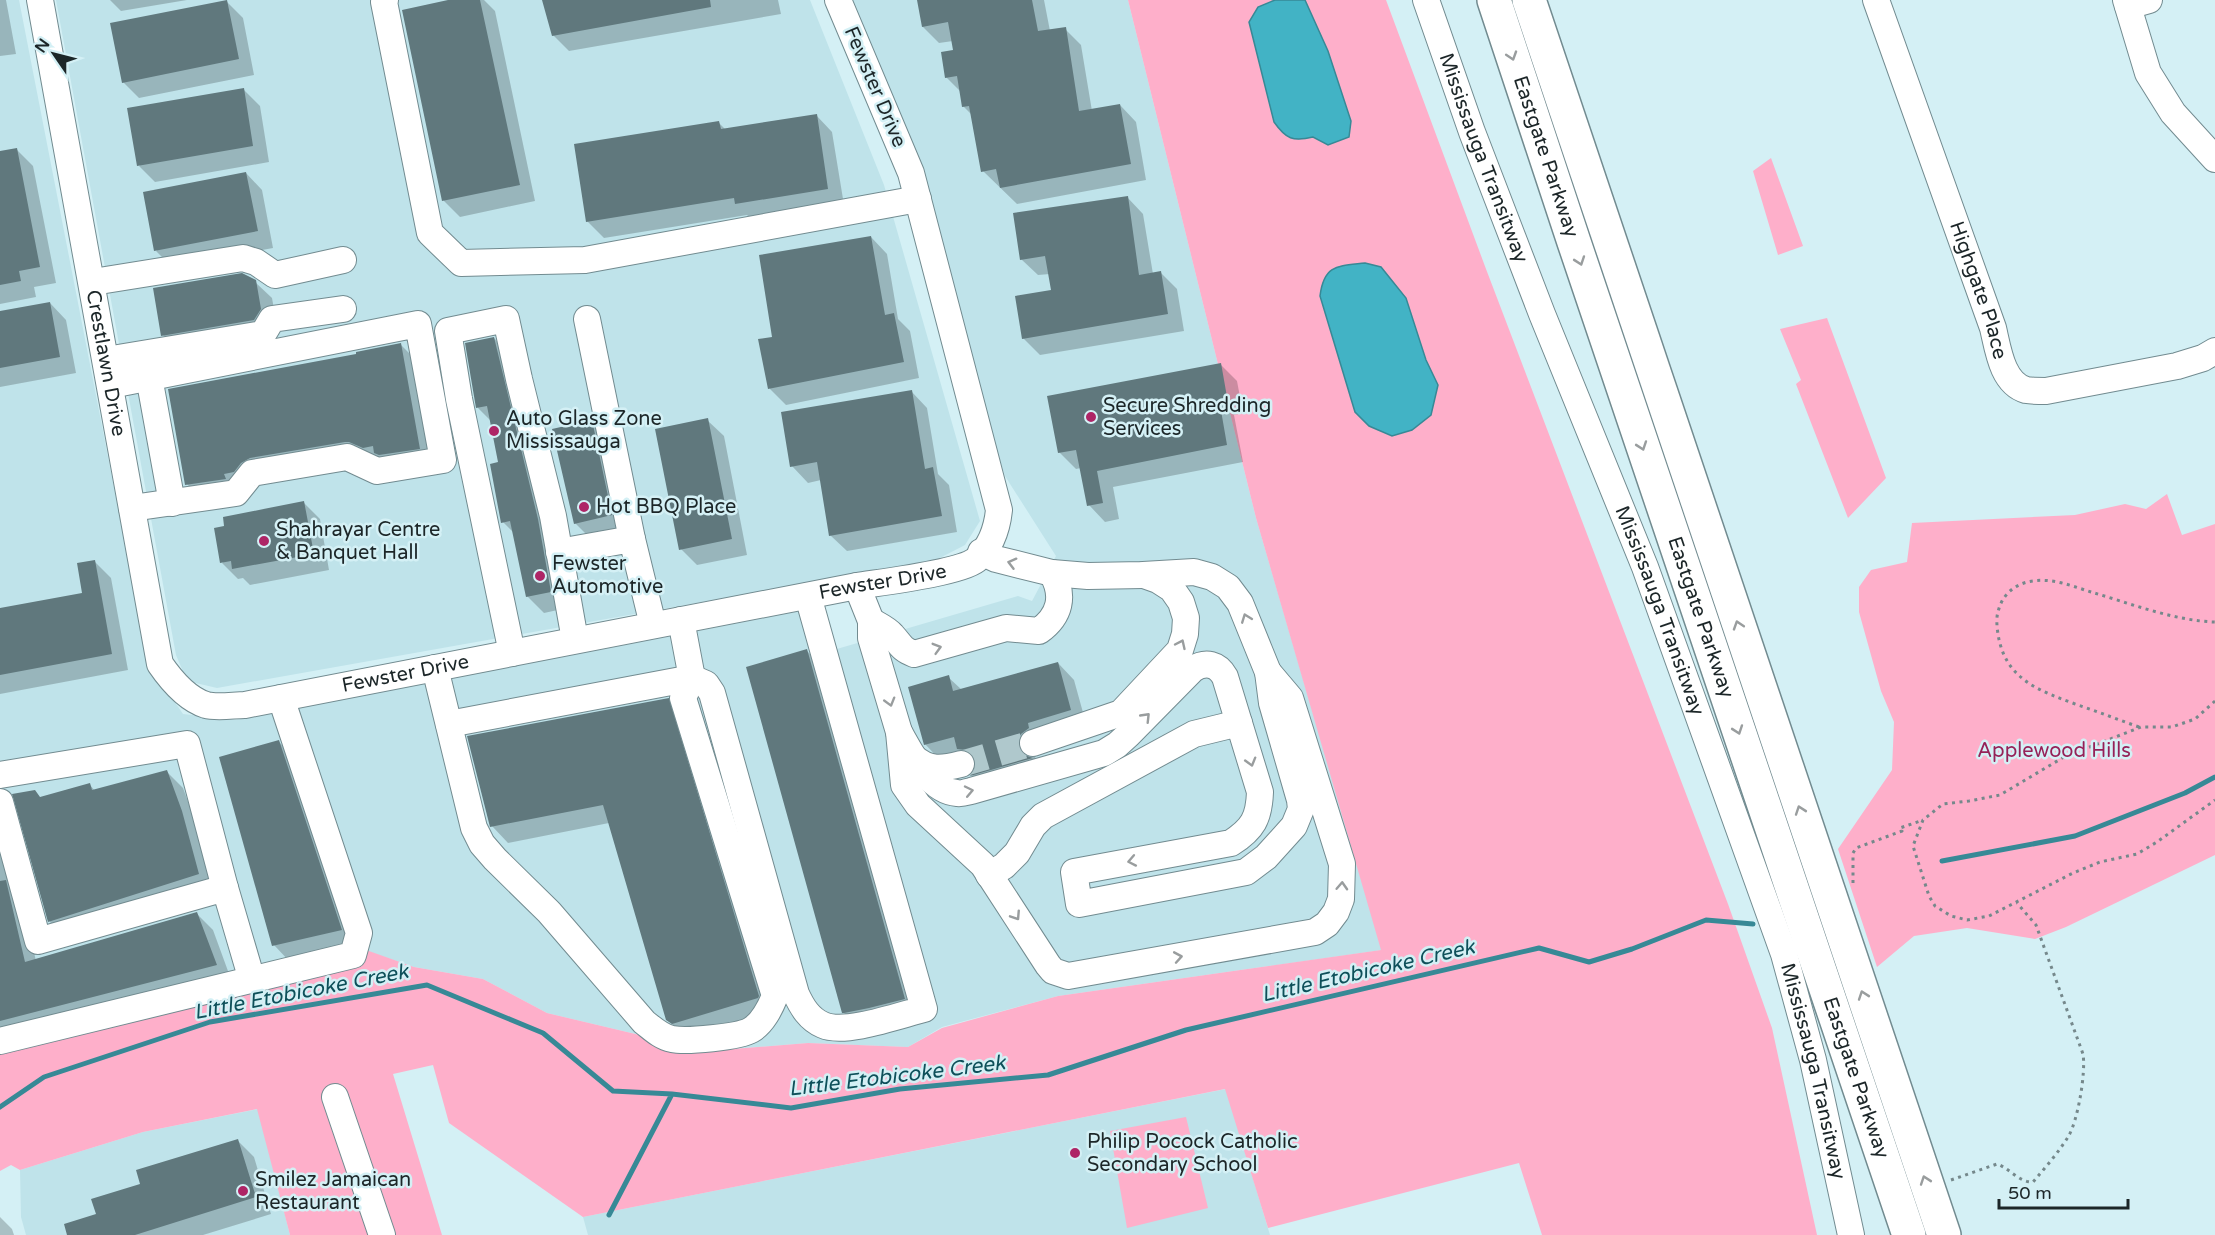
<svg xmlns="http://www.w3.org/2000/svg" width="2215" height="1235" font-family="'Varela Round',sans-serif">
  <rect width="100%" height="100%" fill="#d4f0f5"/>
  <path fill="#bfe3ea" d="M0,0H19L148,662L183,714L236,720L810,609L830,651L1018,596L1032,601L1056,556L1005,476L874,56L851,0H1128L1256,518L1382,950L1058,996L942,1027L908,1047L808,1043L707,1051L547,1013L483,979L414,967L352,946L0,1038Z
    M56,0H810L884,185L980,521L965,545L934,561L217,688L187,681L176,655Z
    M1226,1089L1270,1235H588L583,1217Z
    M258,1109L290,1235H26L21,1217L20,1170L143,1132Z"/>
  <path fill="#feafca" d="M1128,0H1386L1486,269L1728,904L1772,1028L1817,1235H1542L1519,1163L1268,1228L1225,1089L583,1217L449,1123L433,1065L393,1074L442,1235H290L257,1109L143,1132L20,1170L11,1165L0,1171V1038L352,945L414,967L483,979L547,1013L707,1051L808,1043L908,1047L942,1028L1058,996L1381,950L1256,518Z
    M1771,158L1803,246L1778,255L1753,171Z
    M1827,318L1886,478L1848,518L1796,384L1801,380L1780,329Z
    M2167,494L2182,535L2215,524V855L2066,927L2035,939L1967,928L1914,936L1877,967L1838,849L1892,770L1894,722L1881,691L1859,612V587L1871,570L1907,562L1912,523L2075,515L2125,504L2146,509Z
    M1186,1117L1208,1208L1127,1228L1110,1131Z"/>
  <path fill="#42b3c5" stroke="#378996" stroke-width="1.5" d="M1275,0H1305L1328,51L1351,121L1349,137L1328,145L1313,137C1293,142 1286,139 1274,122L1249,22L1258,7Z
    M1365,263L1381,267L1406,298L1426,360L1438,385L1431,415L1412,430L1392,436L1369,426L1355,412L1320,296C1324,264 1338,266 1365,263Z"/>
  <path fill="#0003" d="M0,0H6L16,54L0,56Z
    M110,0H187L121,11Z
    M455,0H484L495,11L535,201L460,217L444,201L403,11Z
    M543,0H778L781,14L569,51L553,35Z
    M918,0H1044L1050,31L1065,29L1081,45L1092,111L1120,105L1136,122L1146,180L1017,204L983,171L973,116L963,106L961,92L946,77L955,51L953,41L939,43L923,27Z
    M227,2L243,18L254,75L139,98L123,82Z
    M243,89L260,106L269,162L155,182L139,166Z
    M816,115L832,132L844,205L752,220L747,215L604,238L587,221L719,123L726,130Z
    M16,149L33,166L56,283L34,287L36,297L0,304V152Z
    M246,173L262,190L273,248L172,267L156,251Z
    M1127,197L1143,214L1153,274L1161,273L1177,289L1184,331L1040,355L1023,338L1052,291L1050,274L1038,275L1021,259Z
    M871,237L887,254L898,319L910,331L919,378L786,405L770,389L774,338Z
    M255,282L272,298L277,326L179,351L163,335Z
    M50,303L66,320L76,373L0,387V312Z
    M494,338L510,355L567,608L544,613L527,596L515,534L503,522L500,463L492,422L478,408Z
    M400,344L417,361L436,465L386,463L266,474L203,501L187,484L358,355Z
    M1220,364L1237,381L1243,413L1234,415L1243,462L1113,487L1119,519L1105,522L1089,505L1081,468L1076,469L1059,452Z
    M911,391L927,408L938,474L949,485L957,532L847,551L830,535L821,480L808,483L792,466Z
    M707,420L724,436L747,555L697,565L681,549Z
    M592,422L608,438L627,531L592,540L575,523Z
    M304,503L320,519L329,570L250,585L243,578L238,579L222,563Z
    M95,562L111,578L128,670L0,694V609L84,594Z
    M807,651L823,667L921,1015L860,1028L843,1012Z
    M1058,663L1074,680L1087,727L1038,750L1034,761L988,791L972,776L977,769L964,754L941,761L925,744L948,677L962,690Z
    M668,699L685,716L773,1014L684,1036L667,1019L609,823L508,843L492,826Z
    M279,742L295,758L358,946L290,962L274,945Z
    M167,772L183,788L198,829L215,890L66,938L50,922L14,795L41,798L90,785L95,791Z
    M0,805L36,961L197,914L213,930L232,982L0,1040Z
    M237,1140L254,1157L271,1214L203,1235H69L142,1185Z
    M0,1217L12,1229L14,1235H0Z"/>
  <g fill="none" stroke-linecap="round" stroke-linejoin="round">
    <path stroke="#378996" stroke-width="5" d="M1942,861L2075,836L2185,793L2215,777
      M0,1107L44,1077L210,1022L427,985L543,1033L613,1091L672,1094L791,1108L900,1089L1048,1075L1186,1030L1539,948L1589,962L1632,949L1706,920L1753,924
      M609,1215L672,1094"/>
  </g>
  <path fill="#60787d" d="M227,0L239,59L122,83L110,23Z
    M448,0H480L520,185L442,201L402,10Z
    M542,0H710L711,7L552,36Z
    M917,0H1032L1038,31L1066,27L1079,111L1120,104L1131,164L1000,188L996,169L981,172L969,106L962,107L957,76L945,78L941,52L953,50L948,22L922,27Z
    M244,88L253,146L137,166L127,108Z
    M817,114L828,189L735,204L734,198L586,222L574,144L719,121L721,129Z
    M17,148L40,267L19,271L21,281L0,285V151Z
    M246,172L258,231L154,251L143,192Z
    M1128,196L1139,275L1161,271L1168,314L1022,339L1015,296L1051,290L1045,256L1020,260L1013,213Z
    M871,236L885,315L894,313L904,362L768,389L758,339L772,337L759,255Z
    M242,273L256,280L261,309L254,320L161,336L153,288Z
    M50,302L60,357L0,368V311Z
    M494,337L538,519L551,592L526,597L510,521L501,523L490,464L498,462L487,406L476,408L465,343Z
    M401,343L420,449L379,455L374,453L373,446L363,448L349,442H345L250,458L241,463L234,472L224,474L226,479L185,485L168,389L356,354V352Z
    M1221,363L1227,397L1219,399L1227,445L1097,471L1103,503L1087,506L1076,450L1058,453L1047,396Z
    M912,390L925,469L933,467L942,516L829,536L817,462L790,467L781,412Z
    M708,418L732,539L679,550L655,429Z
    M592,420L612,515L574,524L552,429Z
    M304,501L314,554L232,569L231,561L220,563L214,528L224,526L223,517Z
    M95,560L112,654L0,675V608L82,593L77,563Z
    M807,649L905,999L869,1008L844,1013H842L746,667Z
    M1058,662L1071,710L1028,723L1029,728L1021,734L1018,740L1019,747L1024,755L1033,758L970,776L975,769V760L971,753L966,750L957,749L954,737L924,745L908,687L949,675L953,691Z
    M669,698L759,996L758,998L672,1024L666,1020L603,805L490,827L467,736Z
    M279,740L342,930L272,946L219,757Z
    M167,770L182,811L199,874L48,922L12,794L35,790L40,797L90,783L92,790Z
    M6,880L25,962L197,912L217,965L0,1021V881Z
    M238,1139L256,1197L135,1235H67L64,1224L96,1214L91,1199L140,1184L136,1170Z"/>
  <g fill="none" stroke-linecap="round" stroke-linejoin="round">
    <path stroke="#afc8cc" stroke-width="26" stroke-dasharray="26 13" stroke-linecap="butt" d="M961,764L1033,743"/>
    <defs>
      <g id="minor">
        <path id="s1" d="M40,0L160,664C171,680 187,699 206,705C217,708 234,705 245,705L857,586C882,582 959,573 976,560C991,547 997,529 999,510L911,173L838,0"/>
        <path d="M385,0L384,2L430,233L461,263L585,260L918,199"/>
        <path id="s2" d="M1426,0L1472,132L1542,314L1645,567L1784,954L1813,1060L1851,1235"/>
        <path id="s3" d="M1876,0L1993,328C1998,349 2002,383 2026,390C2032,391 2040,391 2046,391L2177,366L2203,358L2215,351"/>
        <path d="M2126,0L2148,73L2173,113L2215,159"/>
        <path d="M2128,6L2149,0"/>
        <path d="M93,282L243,258L256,262L275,275L343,260"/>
        <path d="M587,319L632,539"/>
        <path d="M106,360L263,334L272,319L343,309"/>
        <path d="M149,377L172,503"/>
        <path d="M111,385L418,324L443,460L377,471L347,457L252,473L236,493L132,508"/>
        <path d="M559,552L632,539L653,625"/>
        <path d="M857,586L871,621V638L899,732L904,785L918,805L983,865L1048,965L1053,971L1068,976L1315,932L1327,924L1336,912L1341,899L1342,864L1290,698L1268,672"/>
        <path d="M871,621C878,625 887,629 892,635C901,645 901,649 914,654L1006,628L1039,631C1060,616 1065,596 1052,573"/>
        <path d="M512,653L459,399L448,331L506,319L519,379L553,516L575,640"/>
        <path d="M435,668L474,828L482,844L495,859L549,912L644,1022C653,1029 661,1037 672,1039C686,1042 739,1037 751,1030C763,1023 770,1008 775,996L683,698L692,678L681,620"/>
        <path d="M449,724L692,678L706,684L712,693L796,994C802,1007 809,1019 823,1025C845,1035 900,1015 924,1009L808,596"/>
        <path d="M899,732C911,753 929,791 957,793C961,794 967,792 971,791L1104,753L1117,745L1128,735L1193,669C1206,661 1218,664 1225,677L1260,792C1259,818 1253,829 1231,843L1074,872L1079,904L1246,872L1266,857L1294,826L1301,809L1300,800L1272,703L1268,672L1240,603L1228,587L1212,577L1194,572L1143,575L1088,576L1052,573L996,559L981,552"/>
        <path d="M1033,743L1121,713L1180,650L1185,634L1186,618L1181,602L1172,589L1158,580L1144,575"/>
        <path d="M913,757C929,771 942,769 961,764"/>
        <path d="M0,775L187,744L225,888"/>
        <path d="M0,802L38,941L225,888L252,980"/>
        <path d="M989,875L1004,866L1017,853L1033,826L1043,816L1194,734L1239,723"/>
        <path d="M0,1041L353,955L359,933L281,698"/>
        <path d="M335,1097L382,1235"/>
      </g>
      <g id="major">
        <path id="s4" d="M1494,0L1574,242L1909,1235"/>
        <path d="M1529,0L1944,1235"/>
      </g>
    </defs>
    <use href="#minor" stroke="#728b90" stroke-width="28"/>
    <use href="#major" stroke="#728b90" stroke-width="36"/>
    <path stroke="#75888b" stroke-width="3" stroke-dasharray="3 4.5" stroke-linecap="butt" d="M2215,701L2195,719L2172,727H2141L2064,757L2000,795L1969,801L1943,804L1923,820L1913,846L1929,896L1935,906L1951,916L1967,920L1989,916L2073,873L2100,862L2137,854L2157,842L2215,800
      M2139,727C2119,720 2099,712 2078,705C2040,691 2005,680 1998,634C1997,628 1996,618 1998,612C2002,594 2016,583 2033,581C2053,578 2072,586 2091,592C2129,603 2175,621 2215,622
      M1853,883V853L1856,848L1902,831L1900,828L1923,820
      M1951,1180L1997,1164C2009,1168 2020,1183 2033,1182C2045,1168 2058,1153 2068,1137C2078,1121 2086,1072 2083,1054L2036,925L2017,903"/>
    <use href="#minor" stroke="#fff" stroke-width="26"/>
    <use href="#major" stroke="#fff" stroke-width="33"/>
  </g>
  <defs><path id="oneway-chevron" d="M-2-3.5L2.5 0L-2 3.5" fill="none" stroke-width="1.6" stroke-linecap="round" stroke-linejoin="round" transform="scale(1.5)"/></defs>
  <g stroke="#999d9e">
    <use href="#oneway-chevron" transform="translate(1512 56) rotate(72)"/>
    <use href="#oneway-chevron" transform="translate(1580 261) rotate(71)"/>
    <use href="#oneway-chevron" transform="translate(1642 446) rotate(71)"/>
    <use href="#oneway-chevron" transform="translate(1012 563) rotate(-165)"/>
    <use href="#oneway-chevron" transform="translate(1246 618) rotate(-111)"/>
    <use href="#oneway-chevron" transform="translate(1738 625) rotate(-108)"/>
    <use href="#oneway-chevron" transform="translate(1181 644) rotate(-65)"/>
    <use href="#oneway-chevron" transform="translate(937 648) rotate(-16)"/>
    <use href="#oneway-chevron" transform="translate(890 702) rotate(74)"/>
    <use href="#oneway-chevron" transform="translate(1146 717) rotate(-46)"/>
    <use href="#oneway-chevron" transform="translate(1738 730) rotate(71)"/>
    <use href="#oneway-chevron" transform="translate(1251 762) rotate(74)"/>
    <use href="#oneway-chevron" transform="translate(969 791) rotate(-12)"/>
    <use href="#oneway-chevron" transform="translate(1800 810) rotate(-109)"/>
    <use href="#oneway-chevron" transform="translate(1132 861) rotate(169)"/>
    <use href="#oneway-chevron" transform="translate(1342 886) rotate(-87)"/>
    <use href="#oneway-chevron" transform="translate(1016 916) rotate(57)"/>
    <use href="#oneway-chevron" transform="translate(1178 957) rotate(-10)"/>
    <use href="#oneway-chevron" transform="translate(1863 995) rotate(-109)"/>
    <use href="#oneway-chevron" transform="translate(1925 1180) rotate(-109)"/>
  </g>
  <g fill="#ae2566" stroke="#d4f0f5" stroke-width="2">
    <circle cx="1091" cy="417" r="6"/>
    <circle cx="494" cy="431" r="6"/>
    <circle cx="584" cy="507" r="6"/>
    <circle cx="264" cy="541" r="6"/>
    <circle cx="540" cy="576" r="6"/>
    <circle cx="1075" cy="1153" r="6"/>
    <circle cx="243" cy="1191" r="6"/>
  </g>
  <g text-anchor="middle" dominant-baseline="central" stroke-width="5" stroke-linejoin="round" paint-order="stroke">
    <g font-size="20" fill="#1c2628" stroke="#d4f0f5">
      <text transform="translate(875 87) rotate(67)">Fewster Drive</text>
      <text stroke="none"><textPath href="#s4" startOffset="165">Eastgate Parkway</textPath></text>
      <text stroke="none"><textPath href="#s2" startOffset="168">Mississauga Transitway</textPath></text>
      <text stroke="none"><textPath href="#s3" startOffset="308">Highgate Place</textPath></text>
      <text stroke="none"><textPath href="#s1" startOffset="369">Crestlawn Drive</textPath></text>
      <text stroke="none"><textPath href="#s1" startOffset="1426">Fewster Drive</textPath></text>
      <text stroke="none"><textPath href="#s2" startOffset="654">Mississauga Transitway</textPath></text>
      <text stroke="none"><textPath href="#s4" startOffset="651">Eastgate Parkway</textPath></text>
      <text stroke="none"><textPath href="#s1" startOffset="940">Fewster Drive</textPath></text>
      <text stroke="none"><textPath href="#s2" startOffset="1140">Mississauga Transitway</textPath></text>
      <text stroke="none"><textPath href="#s4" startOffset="1137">Eastgate Parkway</textPath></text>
    </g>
    <g font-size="20" fill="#1c2628" stroke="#d4f0f5" text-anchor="start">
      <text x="1103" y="406">Secure Shredding<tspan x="1103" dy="23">Services</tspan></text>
      <text x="506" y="419">Auto Glass Zone<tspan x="506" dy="23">Mississauga</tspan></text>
      <text x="596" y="507">Hot BBQ Place</text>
      <text x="276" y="530">Shahrayar Centre<tspan x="276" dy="23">&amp; Banquet Hall</tspan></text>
      <text x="552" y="564">Fewster<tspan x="552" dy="23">Automotive</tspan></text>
      <text x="1087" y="1142">Philip Pocock Catholic<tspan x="1087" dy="23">Secondary School</tspan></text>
      <text x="255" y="1180">Smilez Jamaican<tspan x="255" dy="23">Restaurant</tspan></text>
    </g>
    <g font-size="20" fill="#962158" stroke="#d4f0f5">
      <text x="2054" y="751">Applewood Hills</text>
    </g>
    <g font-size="21" font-style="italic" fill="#0e505a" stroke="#d4f0f5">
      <text transform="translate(1368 971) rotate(-13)">Little Etobicoke Creek</text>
      <text transform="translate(301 992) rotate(-11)">Little Etobicoke Creek</text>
      <text transform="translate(897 1076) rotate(-7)">Little Etobicoke Creek</text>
    </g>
  </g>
  <g transform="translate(54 54) rotate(305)" stroke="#d4f0f5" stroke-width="4.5" paint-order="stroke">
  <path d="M0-4.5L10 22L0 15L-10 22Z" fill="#1c2628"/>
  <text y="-9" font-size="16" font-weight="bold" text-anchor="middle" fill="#1c2628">N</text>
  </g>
  <path d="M1999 1199v9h129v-9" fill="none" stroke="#1c2628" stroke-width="3"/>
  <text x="2008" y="1199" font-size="18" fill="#1c2628" stroke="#d4f0f5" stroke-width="4.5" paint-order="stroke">50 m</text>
</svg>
